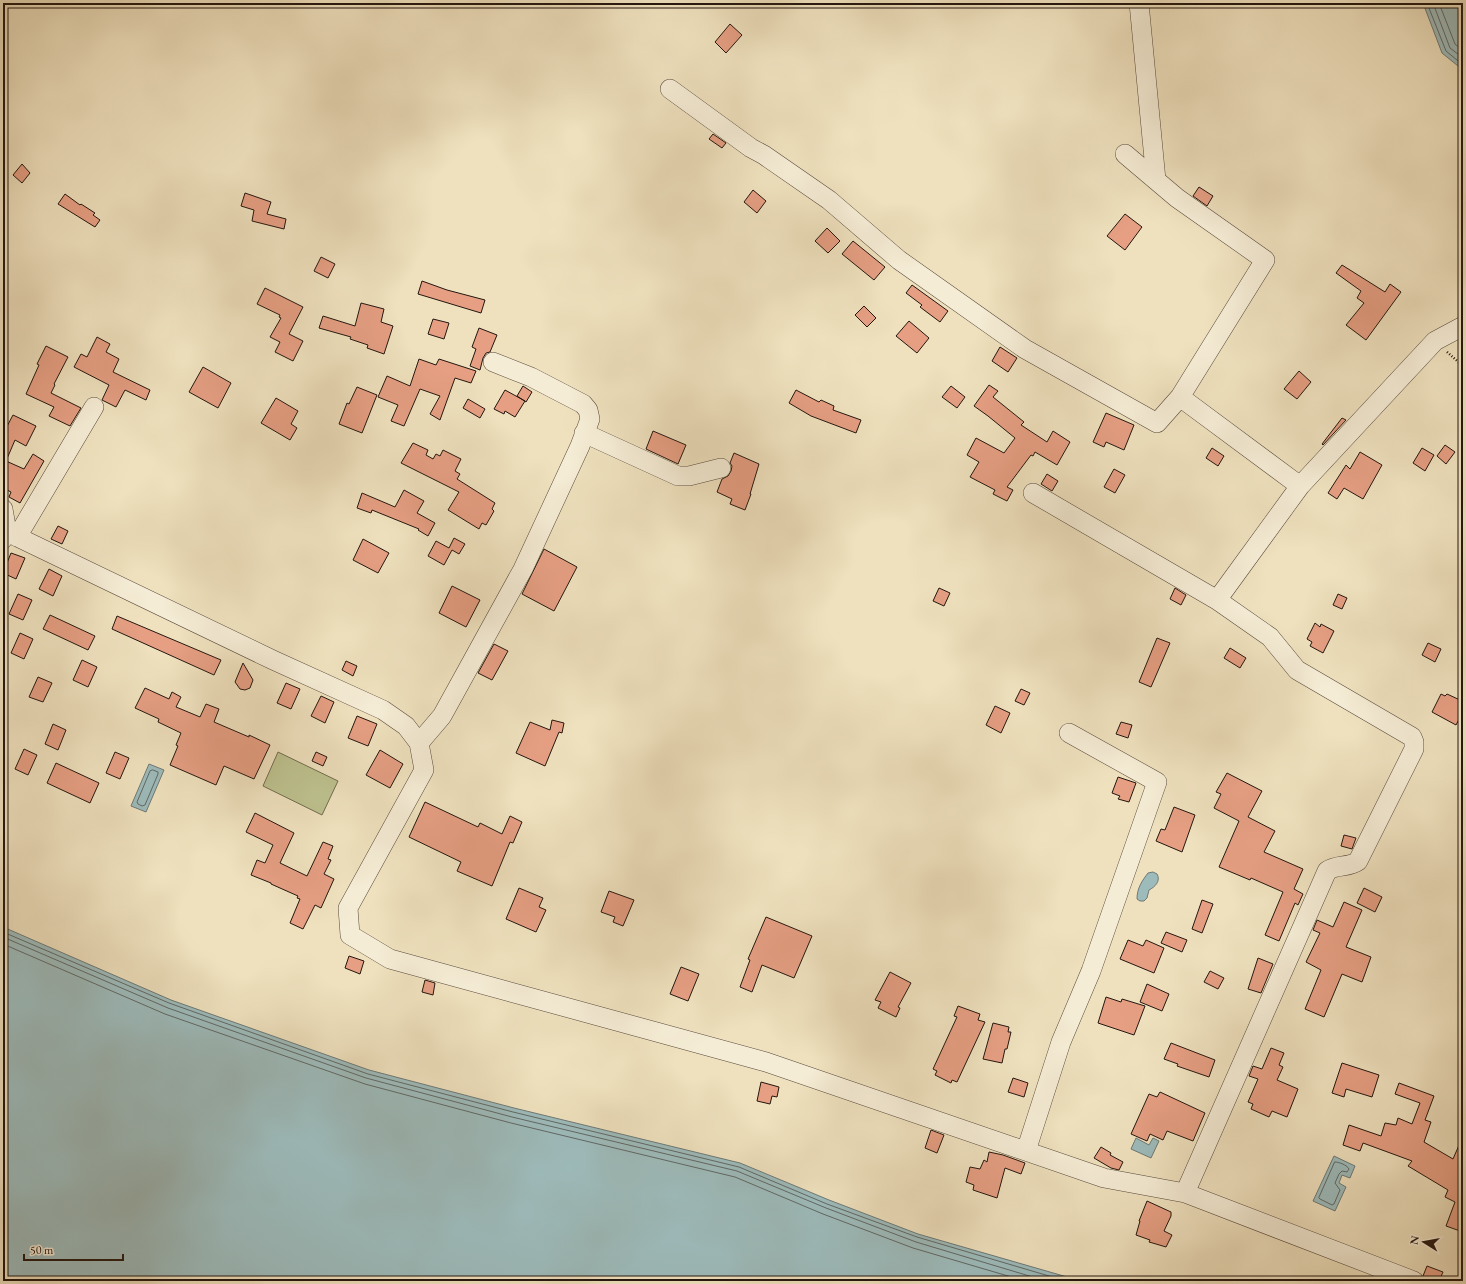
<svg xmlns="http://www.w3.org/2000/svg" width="1466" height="1284" font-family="'EB Garamond',serif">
  <rect width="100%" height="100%" fill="#efe1be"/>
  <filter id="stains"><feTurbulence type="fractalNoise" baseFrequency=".005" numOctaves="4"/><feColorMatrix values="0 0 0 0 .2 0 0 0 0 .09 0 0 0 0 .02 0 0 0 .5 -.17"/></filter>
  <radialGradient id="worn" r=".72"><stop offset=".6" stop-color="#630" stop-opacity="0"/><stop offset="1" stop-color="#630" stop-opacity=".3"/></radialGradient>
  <path fill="#bdc28f" stroke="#706c4f" d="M278,752L338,781L322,815L263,786Z"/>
  <path fill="#9dbbbb" stroke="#6d7976" d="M1423,3H1463V70L1442,53Z
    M149,764L164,770L146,812L131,806Z
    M1153,872L1157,874C1161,881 1155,887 1149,890L1147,898L1144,901H1140L1137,899C1137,888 1142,881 1148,873Z
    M3,927L171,1000L369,1070L514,1108L740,1163L829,1200L918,1234L1081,1281H3Z
    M1136,1138L1149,1145L1153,1138L1159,1141L1151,1158L1131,1149Z
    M1334,1156L1355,1166L1350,1178L1342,1175L1339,1183L1346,1187L1335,1211L1313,1201Z"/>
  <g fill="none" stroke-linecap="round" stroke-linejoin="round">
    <path stroke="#606865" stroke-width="1" d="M1427,3L1446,51L1463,65
      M1433,3L1450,48L1463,58
      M1439,3L1455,44L1463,51
      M153,770L158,772V774L145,805L142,806L138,804L137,802L150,771Z
      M3,932L169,1003L368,1074L513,1112L739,1167L827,1204L917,1237L1066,1281
      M3,937L168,1008L366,1078L512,1117L737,1171L826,1208L916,1242L1046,1281
      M3,944L165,1014L365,1084L511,1123L735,1177L823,1214L913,1248L1025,1281
      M1335,1162C1339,1162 1347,1165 1349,1169L1347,1172L1342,1171L1339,1174L1335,1183L1340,1190L1334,1204L1332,1205L1320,1199L1319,1198Z"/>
  </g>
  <path fill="#e69f83" stroke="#24160f" d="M730,24L742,35L726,53L715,42Z
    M713,134L726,143L722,148L709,139Z
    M22,164L30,173L22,183L13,175Z
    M1199,187L1213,196L1207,206L1193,196Z
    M753,190L766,201L757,213L744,202Z
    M245,193L271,202L267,214L286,219L284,229L252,221L254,210L241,206Z
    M65,194L80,205L81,204L95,213L93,215L100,220L95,227L58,204Z
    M1125,214L1142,227L1125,250L1107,236Z
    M827,228L840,241L828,253L815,241Z
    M853,241L885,267L874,280L842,254Z
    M321,257L335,264L328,278L314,271Z
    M1342,265L1385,292L1390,284L1401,292L1366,340L1346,325L1364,303L1357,298L1361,291L1336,273Z
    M422,281L447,290L485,300L481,313L418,294Z
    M912,285L948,311L940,322L920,307L922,305L906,293Z
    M265,288L303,307L289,334L303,341L293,361L275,352L280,342L270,337L281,318L279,317L280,315L257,304Z
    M361,303L384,309L381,322L393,326L384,354L367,348L368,345L350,339L351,337L319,328L323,316L355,326Z
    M864,306L876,318L867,327L855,315Z
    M433,319L449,323L444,339L428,334Z
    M909,321L929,338L917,353L896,336Z
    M479,328L497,335L490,352L486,353L483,358L480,370L470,366L476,349L472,347Z
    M97,337L110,344L106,352L119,359L113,372L150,390L146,400L125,390L116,407L102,400L109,385L74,367L81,354L87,357Z
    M46,346L68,357L54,384L55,385L51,393L81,408L70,426L49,416L54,407L26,394L39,365L37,364Z
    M1000,347L1017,358L1008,372L992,361Z
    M419,359L436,365L439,359L476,371L471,383L455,378L440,420L430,414L440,396L420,389L404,426L391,421L398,405L378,397L387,376L410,386Z
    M203,367L231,383L218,408L189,392Z
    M1299,371L1311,382L1297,399L1284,389Z
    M989,385L998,391L993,397L1024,422L1021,425L1047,442L1053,431L1070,442L1057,465L1035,452L1033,456L1031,455L1007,487L1013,490L1007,501L993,494L995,490L970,477L979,462L967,455L976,438L1004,453L1015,438L988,416L974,406Z
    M523,386L532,392L526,402L517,396Z
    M951,386L965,397L957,408L942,397Z
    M357,387L377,395L362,433L339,424L347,403L349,404Z
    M505,390L525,401L515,417L505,411L504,414L494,409Z
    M796,390L819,402L821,400L834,406L833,410L861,420L856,433L811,416L789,403Z
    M276,398L298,411L291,424L297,428L290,440L261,423Z
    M468,399L485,409L480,418L463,408Z
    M1106,413L1134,425L1124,450L1106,442L1104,447L1093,442Z
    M13,415L36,426L26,446L15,440L6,461L24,469L33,454L44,461L20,503L9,497L11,492L3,488V434Z
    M1342,418L1346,420L1323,445L1322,444Z
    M653,431L686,445L678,464L646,449Z
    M413,443L428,450L426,455L433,459L436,454L440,456L443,450L461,459L455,471L460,474L457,479L495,503L492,509L494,511L486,525L482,523L479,529L448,510L459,492L401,463Z
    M1445,445L1455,452L1446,464L1437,456Z
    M1212,448L1224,456L1218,466L1206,458Z
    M1422,448L1434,455L1425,471L1413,463Z
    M1360,452L1382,465L1363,499L1344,488L1337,499L1328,493L1346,465L1350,469Z
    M734,453L759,464L750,494H751L745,510L730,504L732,499L717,492L722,479L728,476L731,471L732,466L730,463Z
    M1114,469L1125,475L1115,493L1104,487Z
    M1047,474L1058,481L1052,491L1041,484Z
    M404,490L424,501L417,513L435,523L428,536L418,530L419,529L372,510L371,513L357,508L362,493L395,507Z
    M58,526L68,531L62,544L51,539Z
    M454,538L465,544L459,554L452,550L444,565L428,556L436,541L449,548Z
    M363,539L389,553L378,573L353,560Z
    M544,549L577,567L554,611L522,594Z
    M11,553L25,558L16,579L3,573Z
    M49,569L62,576L53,596L39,589Z
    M452,586L480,600L466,627L439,613Z
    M939,588L950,593L944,606L933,601Z
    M1175,588L1186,595L1181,605L1170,599Z
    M18,594L32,600L23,620L9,614Z
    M1338,594L1347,598L1342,609L1333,605Z
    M50,615L95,636L88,650L43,629Z
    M117,616L221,660L214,675L112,629Z
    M1315,623L1320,627L1321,624L1334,631L1323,653L1310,646L1312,642L1307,639Z
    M20,633L33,639L24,659L11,653Z
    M1157,638L1170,643L1151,687L1139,682Z
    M1428,643L1441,649L1435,662L1422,655Z
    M494,644L508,651L492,680L478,673Z
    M1230,648L1246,658L1240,668L1224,658Z
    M82,660L97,667L88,687L73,680Z
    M346,661L357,666L353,676L342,670Z
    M243,663L253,680L250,688L245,690L240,689L235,682Z
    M38,677L52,683L43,702L29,697Z
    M286,683L300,689L291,709L277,703Z
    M145,688L169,699L172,692L181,697L176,707L200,717L206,704L219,709L214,722L249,737V735L270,745L254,779L224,766L216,785L170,765L178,746L176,745L181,733L158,722L159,719L135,708Z
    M1021,689L1030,693L1024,705L1015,701Z
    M1441,694L1445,696L1447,694L1460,700L1459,703L1463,706V712L1456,725L1432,712Z
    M321,696L334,702L325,723L311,716Z
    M995,706L1010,713L1001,733L986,725Z
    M357,716L377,724L368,746L348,738Z
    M552,720L564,723L562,733L559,732L545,766L516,753L530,722L550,730Z
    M1121,722L1132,725L1128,738L1116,734Z
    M53,724L66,730L58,750L45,744Z
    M24,749L37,755L28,775L15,769Z
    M380,750L403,764L390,788L366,775Z
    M115,752L129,758L120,779L106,773Z
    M316,752L327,757L323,766L312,761Z
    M56,763L99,783L90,803L47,783Z
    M1227,773L1262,791L1248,817L1275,831L1264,852L1303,869L1294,889L1303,894L1298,905L1295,903L1279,941L1265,935L1283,892L1251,878L1250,880L1219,867L1239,821L1214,808L1221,794L1216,792Z
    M1118,777L1136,783L1129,802L1118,799L1120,796L1112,793Z
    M425,802L478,827L480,823L502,834L510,816L522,822L513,843L510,842L492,886L457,871L461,862L409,837Z
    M1174,807L1195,815L1182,852L1156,841L1161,829L1165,830Z
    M255,813L294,833L280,863L307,876L323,842L333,846L328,859L331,860L324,874L334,879L321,908L315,905L303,929L290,923L300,899L297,898L298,896L271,884V883L251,875L257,860L265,863L273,845L246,832Z
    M1344,835L1356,838L1352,849L1341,846Z
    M519,888L543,898L539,907L546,910L536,932L506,919Z
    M1364,888L1382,897L1375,912L1357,903Z
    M609,891L634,900L623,926L613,922L615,917L601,912Z
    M1202,900L1213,904L1202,933L1192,929Z
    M1344,902L1362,910L1346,947L1371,957L1362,982L1342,974L1324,1017L1305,1009L1321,970L1306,962L1320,933L1313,930L1317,920L1333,927Z
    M766,917L812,936L794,978L762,965L752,992L740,987L750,960L748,959Z
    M1166,932L1187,940L1182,952L1161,943Z
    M1128,940L1143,946L1146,940L1164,948L1154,973L1120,959Z
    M349,956L364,961L360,974L345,968Z
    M1258,958L1273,964L1261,993L1248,989Z
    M681,967L699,974L688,1001L670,994Z
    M1210,971L1224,978L1218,989L1204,982Z
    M890,972L911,983L898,1007L900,1008L896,1017L878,1008L881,1002L875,1000Z
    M425,980L435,983L433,995L422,992Z
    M1147,984L1169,994L1162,1011L1140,1002Z
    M1106,997L1121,1002L1122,999L1145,1006L1134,1035L1098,1023Z
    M958,1006L980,1014L978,1020L985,1022L957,1082L952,1080L951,1083L935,1075L937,1071L933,1069L957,1017L954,1016Z
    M993,1023L1009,1027L1008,1032H1011L1007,1049H1005L1002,1063L983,1059Z
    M1171,1043L1215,1060L1209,1077L1177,1066L1178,1064L1164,1059Z
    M1271,1048L1284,1053L1279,1065L1283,1067L1277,1080L1298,1089L1287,1117L1272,1111L1269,1117L1251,1109L1253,1104L1248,1102L1258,1079L1249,1076L1253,1066L1262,1069Z
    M1342,1063L1379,1075L1372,1097L1346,1089L1344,1097L1332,1093Z
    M1013,1078L1028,1083L1024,1097L1008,1092Z
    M761,1082L779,1087L777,1097L772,1096L770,1104L757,1101Z
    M1399,1083L1434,1096L1425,1120L1431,1122L1424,1142L1453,1159L1463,1136V1232L1446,1226L1455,1202L1445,1197L1448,1190L1408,1166L1412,1161L1363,1143L1360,1151L1343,1145L1349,1125L1381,1136L1385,1123L1396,1125L1398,1118L1412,1124L1420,1103L1395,1094Z
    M1160,1092L1205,1113L1193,1141L1167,1131L1163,1140L1150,1134L1147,1141L1131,1134L1149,1094L1157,1097Z
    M931,1130L944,1135L937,1153L925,1148Z
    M1101,1147L1111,1153L1110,1155L1123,1162L1119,1170L1111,1168L1094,1158Z
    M989,1152L1003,1155L1025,1163L1021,1174L1005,1168L997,1198L973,1190L974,1185L966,1182L970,1167L980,1169L984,1160L987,1162Z
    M1147,1201L1171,1212V1216L1164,1231L1172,1235L1166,1247L1156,1244L1149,1242L1150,1240L1136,1235L1140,1221H1139Z
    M1427,1266L1443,1272L1439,1281H1432L1424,1278L1423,1276Z"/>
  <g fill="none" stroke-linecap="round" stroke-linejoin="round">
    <defs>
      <path id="minor" d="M1139,3L1156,180
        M670,89L751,148L764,155L829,200L899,260L1025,349L1157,423L1180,397
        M1125,154L1177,198L1265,260L1180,397L1300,486L1217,600
        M584,433L678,476H689L721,468
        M1300,486L1435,341L1463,326
        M1033,493L1217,600L1270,637L1297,670L1412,737L1414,742V749L1358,861C1349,868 1336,864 1327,871L1185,1193
        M3,509L7,532
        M17,537L94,407
        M3,539L7,532L273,660L383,710L406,726L419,743L424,770L348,908L350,935L390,959L766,1062L1104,1178L1185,1193L1414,1281
        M419,743L442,716L523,569L580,446L590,419L588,410L583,404L531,377L493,362
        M1026,1151L1061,1042L1091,971L1157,782L1069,733"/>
    </defs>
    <use href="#minor" stroke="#57493b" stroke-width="20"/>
    <path stroke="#24160f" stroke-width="2.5" stroke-dasharray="1 2" stroke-linecap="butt" d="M1447,352L1463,366"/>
    <use href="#minor" stroke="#f5ecd5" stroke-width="19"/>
  </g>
  <rect width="1466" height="1284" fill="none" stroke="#efe1be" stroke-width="16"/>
  <rect x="4" y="4" width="1458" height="1276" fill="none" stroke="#24160f" stroke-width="2"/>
  <rect x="8" y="8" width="1450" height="1268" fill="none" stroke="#24160f"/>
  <g transform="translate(1424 1242) rotate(281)" stroke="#f5ecd5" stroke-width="3" paint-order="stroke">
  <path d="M0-3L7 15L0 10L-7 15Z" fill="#24160f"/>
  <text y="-6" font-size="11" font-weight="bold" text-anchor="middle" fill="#24160f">N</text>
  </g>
  <path d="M24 1254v6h99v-6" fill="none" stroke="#24160f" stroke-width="2"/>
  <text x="30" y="1254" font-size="12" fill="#24160f" stroke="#f5ecd5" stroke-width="3" paint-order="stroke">50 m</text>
  <rect width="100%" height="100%" filter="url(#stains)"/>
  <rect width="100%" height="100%" fill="url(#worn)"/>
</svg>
